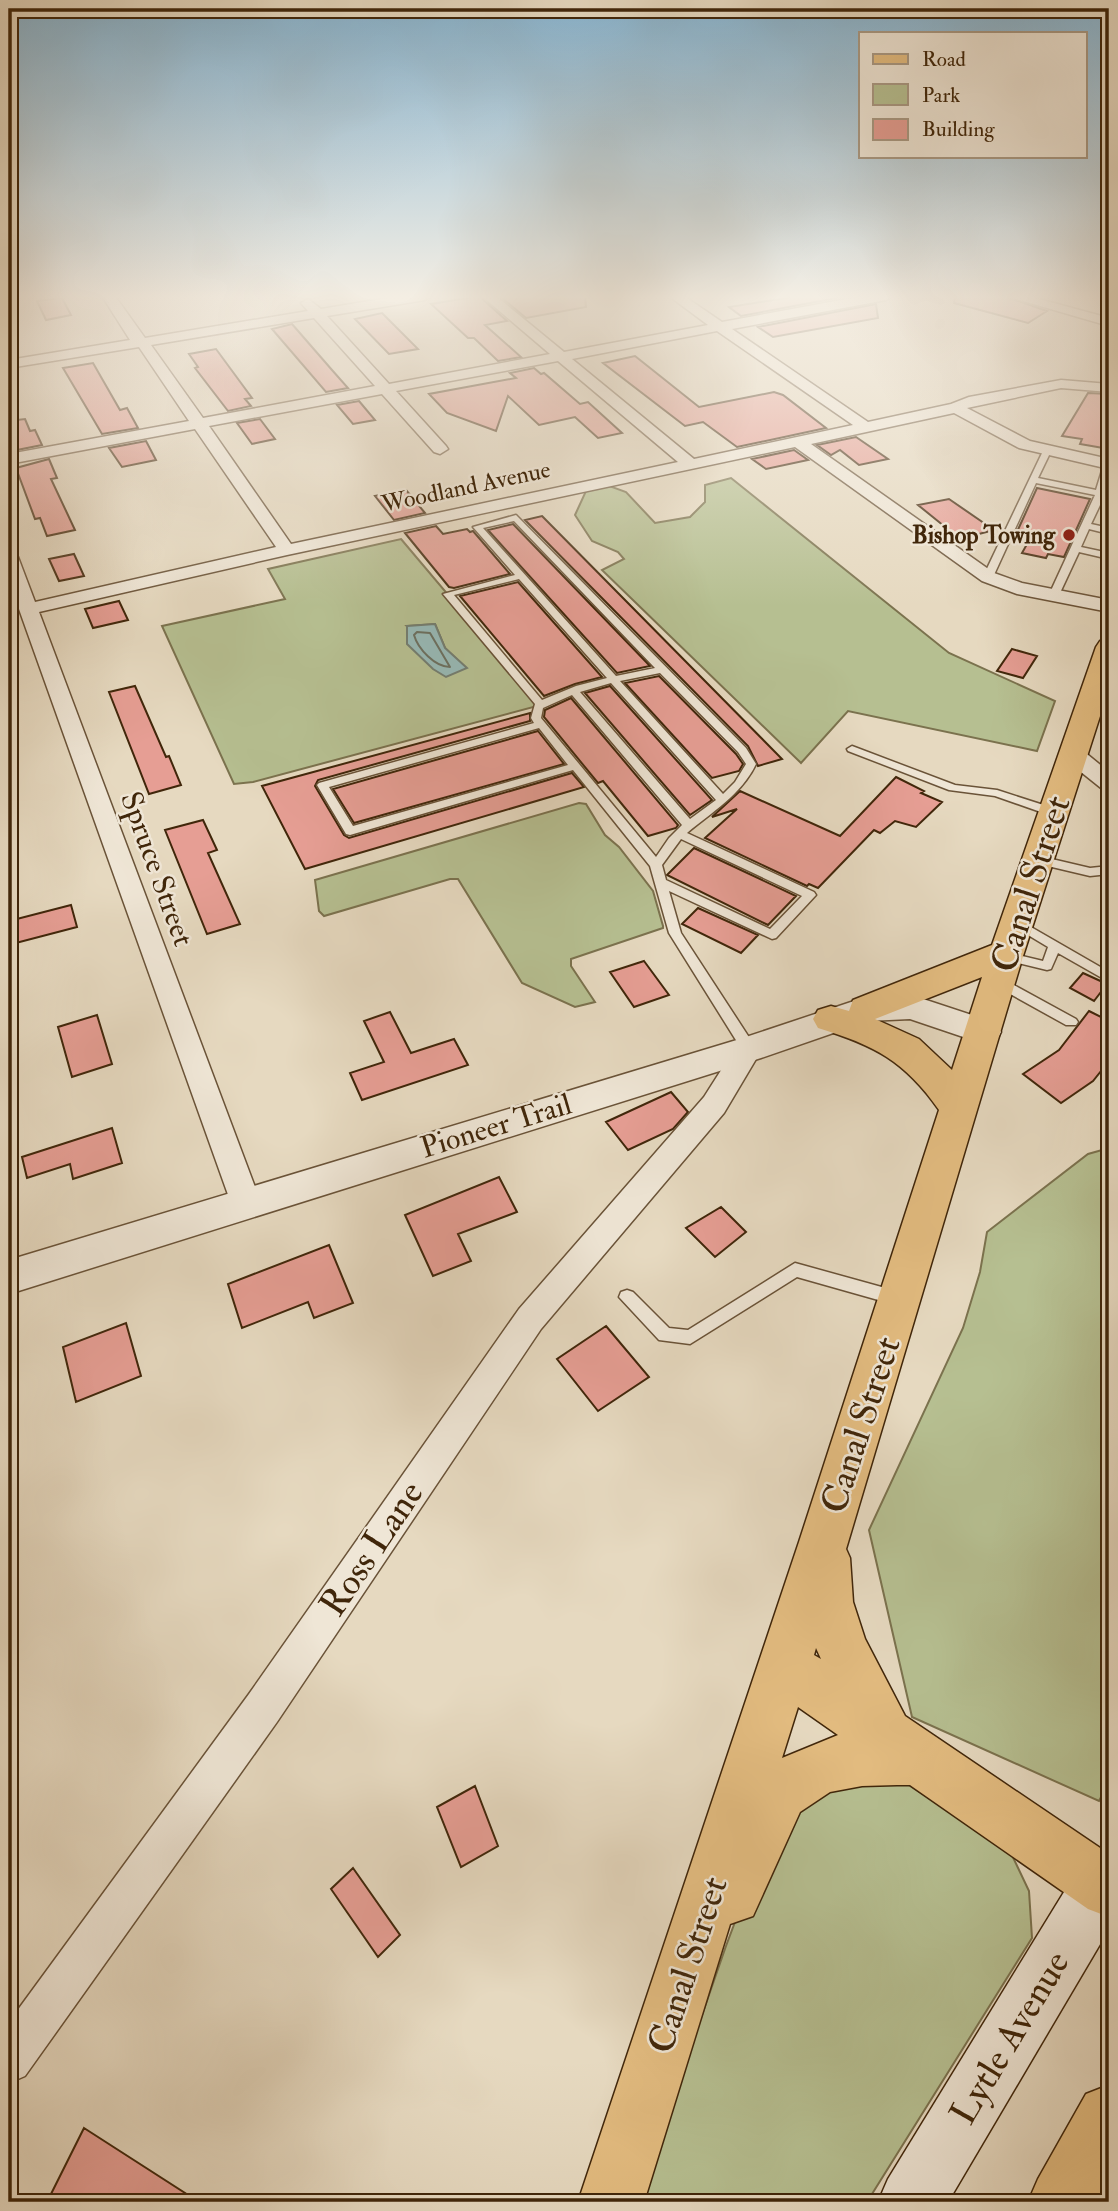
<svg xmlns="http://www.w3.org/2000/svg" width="1118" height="2211" font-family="'IM FELL Double Pica',serif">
  <rect width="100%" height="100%" fill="#e6d9c0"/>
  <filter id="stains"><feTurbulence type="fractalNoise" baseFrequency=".00286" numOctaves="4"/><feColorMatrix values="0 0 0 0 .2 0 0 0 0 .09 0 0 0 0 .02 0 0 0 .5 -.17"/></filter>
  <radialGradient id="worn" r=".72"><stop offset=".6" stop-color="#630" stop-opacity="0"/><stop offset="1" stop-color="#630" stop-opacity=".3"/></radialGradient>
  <path fill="#b6bf91" stroke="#7b724e" stroke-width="2" fill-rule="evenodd" d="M731,478L949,653L1055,701L1037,751L848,711L801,763L602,570L624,559L618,552L592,541L575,515L586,491L604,484L626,492L655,523L690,517L705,502V485Z
    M401,539L541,705L253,782L234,784L162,626L285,599L268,569ZM435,624L445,648L466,668L407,626Z
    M579,803L586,804L605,835L619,847L653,891L663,926V928L571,959V966L595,1002L575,1007L522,983L458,879H450L324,916L319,911L315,880Z
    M1109,1148V1782L1099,1801L912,1717L869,1530L963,1328L980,1272L987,1232L1088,1154Z
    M898,1778L1010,1851L1029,1891L1032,1938L867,2202H637L726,1946L770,1829L793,1792Z"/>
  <path fill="#97b9b6" stroke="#747e71" stroke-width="2" d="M435,624L445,648L467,668L446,677L433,669L407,644V626Z"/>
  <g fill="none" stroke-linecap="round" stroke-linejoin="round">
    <path stroke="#6c7060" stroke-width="2" d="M417,632L430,633L450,667C435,667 418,649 414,635Z"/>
  </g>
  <path fill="#e69e94" stroke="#40260a" stroke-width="2" d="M479,296L507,321L485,325L521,357L498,361L474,338H468L431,304Z
    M500,296H585L586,307L526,318Z
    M799,296H847L741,316L729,307Z
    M955,296H1004L1047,311L1028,323L954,303Z
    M62,298L71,315L46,320L37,301Z
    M876,304L878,318L773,337L758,327Z
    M382,313L418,349L389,354L355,319Z
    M292,324L332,370L348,388L326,392L272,329Z
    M216,349L252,398L245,399L251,406L228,411L195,368L198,367L189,354Z
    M635,356L699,407L774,392L783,395L826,428L737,447L703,422L685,426L603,363Z
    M93,363L120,410L127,408L138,428L102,434L63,368Z
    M534,368L541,374L544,373L580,404L588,402L622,433L598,438L575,417L539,425L508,396L496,431L447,413L429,394L516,378L510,373Z
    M1088,393L1109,394V449L1080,444L1082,439L1062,436Z
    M359,401L375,420L353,424L337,405Z
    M25,419L30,431L35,430L42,445L12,451L9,442V421Z
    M260,419L275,439L252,444L237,423Z
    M856,437L888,459L859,465L840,450L831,455L817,445Z
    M146,441L156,460L122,467L109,448Z
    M794,450L808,460L766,469L752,459Z
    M49,459L57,478L51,479L75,530L47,536L40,518L35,519L16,468Z
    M1037,488L1090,499L1064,557L1048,554L1046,558L1022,553L1031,537L1016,534Z
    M406,490L425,513L394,520L375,496Z
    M949,499L994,530L960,539L918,505Z
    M542,516L782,759L758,766L748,746L525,520Z
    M513,524L650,666L617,673L488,530Z
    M436,526L443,534L467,529L470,532L473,531L510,574L454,588L449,587L405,533Z
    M74,554L84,576L59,581L49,559Z
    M518,582L602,677L575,684L544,696L460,596Z
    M119,601L128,620L93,628L85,609Z
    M1012,649L1037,656L1023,678L997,671Z
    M659,676L736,754L743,764L739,771L712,778L625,683Z
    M135,686L166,757L169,756L181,785L149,794L109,692Z
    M610,686L712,800L690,815L585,693Z
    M571,698L678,825L676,828L648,836L603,781L598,783L544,717L545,710Z
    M530,713V721L318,780L315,786L344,835L349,838L572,773L584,787L305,869L262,786Z
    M538,731L564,764L354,823L333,789Z
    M896,777L924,791L921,793L942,802L916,827L895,821L880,833L874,830L818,888L809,884L807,886L705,838L737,809L712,817L740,791L840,836Z
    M203,820L217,850L208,853L240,924L207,934L165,830Z
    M694,848L796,896L768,925L667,875Z
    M71,905L77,927L12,944L9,921Z
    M698,908L758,935L741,953L682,924Z
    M644,961L669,995L634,1007L610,972Z
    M1083,973L1107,984L1094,1001L1070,988Z
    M1089,1011L1109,1021V1061L1093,1081L1061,1103L1023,1074L1059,1050Z
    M390,1012L411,1053L454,1039L468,1065L362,1100L350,1073L384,1062L364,1021Z
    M97,1015L112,1064L72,1077L58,1027Z
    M671,1092L688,1112L673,1129L628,1150L606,1122Z
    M112,1128L122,1163L73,1179L70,1164L27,1178L22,1157Z
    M499,1177L517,1212L458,1234L471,1261L433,1276L405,1215Z
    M721,1207L746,1232L715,1257L686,1228Z
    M329,1245L353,1303L314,1318L308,1302L242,1328L228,1284Z
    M126,1323L141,1376L76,1402L63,1347Z
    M606,1326L649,1377L598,1411L557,1359Z
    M475,1786L498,1846L461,1867L437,1807Z
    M353,1868L400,1935L378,1957L331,1889Z
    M84,2128L199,2202H47Z"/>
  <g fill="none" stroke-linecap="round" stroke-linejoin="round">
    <defs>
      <path id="service" d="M1044,449L1051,451L1038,478L1096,490L1104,464L1109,462V474L1101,500L1109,502V506L1100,505L1091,524L1109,528V534L1089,529L1081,547L1109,553V559L1079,552L1059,595L1054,598L1049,595L1095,495L1036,483L993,577L988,580L983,577Z
        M516,515L746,748L756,764C741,795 712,812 687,833L814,892L816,895L776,938L772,939L669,891L681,933L754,1045L756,1049L754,1053H744L669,933L650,866L573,770L350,835L346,834L317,785L319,783L534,723L531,718L535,704L443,594L515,575L473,527ZM514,521L655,668L616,676L483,528ZM519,579L607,678L576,686L542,700L454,595ZM660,673L738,752L746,764L735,782L723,794L620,681ZM611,683L716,800L690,819L580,692ZM572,695L682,825L669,838L656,857L541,718L543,708ZM539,728L568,765L353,826L329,787ZM681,839L802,896L770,929L666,880L662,865Z
        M852,746L955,785L997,790L1059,810L1061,813L1055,817L995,796L949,790L848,751L847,749Z
        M1039,856L1090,868L1109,866V874L1090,876L1035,863V857Z
        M1017,919L1109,972V982L1058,953L1051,969L1047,970L1002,959L1000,956L1002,953L1006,952L1043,961L1048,947L1013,926L1011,923Z
        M999,977L1076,1019L1078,1022L1076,1025H1066L994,985L993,982Z
        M795,1263L896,1291L902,1293L904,1298L902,1303L896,1305L797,1277L690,1344L659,1340L619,1297L621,1292L627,1290L633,1292L669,1328L688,1330Z"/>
      <path id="minor" d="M102,296H115L145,338L308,311L301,303L308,299L321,309L399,296H431L425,300L327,316L389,384L550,354L482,296H496L564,352L708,325L669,296H684L722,322L863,296H892L886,300L732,329L868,422L951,404L969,397L1061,380L1109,384V392L1061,388L967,408L1030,441L1109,459V469L1019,448L954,413L811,444L994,573L1022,583L1109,600V612L1017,594L982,581L795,447L287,555L39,612L261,1203L257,1212L246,1215L235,1212L231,1203L9,581V552L18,557L35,602L276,547L195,429L9,464V454L189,421L139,347L9,368V360L130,340ZM314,318L375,386L203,418L151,345ZM717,331L853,425L694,459L572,359ZM558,361L678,462L291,544L209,426L382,394L434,452L440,454L448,449L446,446L396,391Z
        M1006,296H1028L1109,318V326Z
        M1074,749L1082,750L1109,772V790L1101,788L1066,760L1063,755L1066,750Z
        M749,1039L759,1042L762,1049L724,1113L541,1329L277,1722L25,2076L9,2083V2022L249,1694L519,1309L704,1097L739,1042Z"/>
      <path id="tertiary" d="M911,995L996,1023L1001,1032L996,1041L984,1044L910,1019L868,1021L761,1058L9,1294V1260L740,1039L866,997Z"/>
      <path id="secondary" d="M1109,1845V1929L948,2202H878L888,2179L1088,1853Z"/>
      <path id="primary" d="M1109,639V688L1023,956L846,1549L850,1558L853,1602L865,1639L905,1716L1109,1854V1917L1088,1909L910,1785H897L862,1786L830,1792L800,1812L753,1916L730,1924L644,2202H578L799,1542L939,1110C905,1061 874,1045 818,1028L813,1019L818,1010L831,1006L849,1011L853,1000L992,945L1096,647L1100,641ZM982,977L952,1070L919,1039L875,1019ZM816,1648L821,1659L814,1655ZM798,1707L838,1735L782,1758Z
        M1109,2085V2181L1097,2202H1028L1038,2179L1086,2094Z"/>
    </defs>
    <use href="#service" stroke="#6a5338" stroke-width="3"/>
    <use href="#minor" stroke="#6a5338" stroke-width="3"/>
    <use href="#tertiary" stroke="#6a5338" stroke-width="3"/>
    <use href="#secondary" stroke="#40260a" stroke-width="3"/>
    <use href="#primary" stroke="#40260a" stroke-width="3"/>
    <use href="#service" fill="#efe6d6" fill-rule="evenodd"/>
    <use href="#minor" fill="#efe6d6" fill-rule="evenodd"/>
    <use href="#tertiary" fill="#efe6d6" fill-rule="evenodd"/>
    <use href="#secondary" fill="#efe6d6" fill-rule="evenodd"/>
    <use href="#primary" fill="#e3bc80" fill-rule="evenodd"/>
  </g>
  <linearGradient id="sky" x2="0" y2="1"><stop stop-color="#87b6d4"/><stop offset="0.49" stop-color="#f4eee3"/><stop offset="1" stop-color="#f4eee3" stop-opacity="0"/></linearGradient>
  <rect width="1118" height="606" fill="url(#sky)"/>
  <circle fill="#8f2418" stroke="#efe6d6" stroke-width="2.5" cx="1069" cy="535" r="7"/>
  <g text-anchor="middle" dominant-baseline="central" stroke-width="5" stroke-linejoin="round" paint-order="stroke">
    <g font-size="24" fill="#40260a" stroke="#efe6d6">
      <text transform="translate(466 487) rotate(-12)">Woodland Avenue</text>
    </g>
    <g font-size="24" font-weight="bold" fill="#40260a" stroke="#efe6d6" text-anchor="end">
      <text x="1055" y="535">Bishop Towing</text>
    </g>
    <g font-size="30" fill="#40260a" stroke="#efe6d6">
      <text transform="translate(157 869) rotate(70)">Spruce Street</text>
      <text transform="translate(496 1126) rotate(-17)">Pioneer Trail</text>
    </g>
    <g font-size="37" fill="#40260a" stroke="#efe6d6">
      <text transform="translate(1031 884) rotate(-72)">Canal Street</text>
      <text transform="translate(861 1425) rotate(-72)">Canal Street</text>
      <text transform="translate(372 1549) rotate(-56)">Ross Lane</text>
      <text transform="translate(688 1965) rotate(-72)">Canal Street</text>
      <text transform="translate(1010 2038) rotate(-59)">Lytle Avenue</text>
    </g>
  </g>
  <rect width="1118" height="2211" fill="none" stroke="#e6d9c0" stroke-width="35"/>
  <rect x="10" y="10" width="1097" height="2190" fill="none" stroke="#40260a" stroke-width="3.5"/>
  <rect x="18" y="18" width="1083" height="2176" fill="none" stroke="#40260a" stroke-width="2"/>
  <rect x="859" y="32" width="228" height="126" fill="#efe6d6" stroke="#a99984" stroke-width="2"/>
  <rect x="873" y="54" width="35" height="10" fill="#e3bc80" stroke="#a99984" stroke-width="2"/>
  <text x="922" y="66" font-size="21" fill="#40260a">Road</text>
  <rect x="873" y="84" width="35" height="21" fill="#b6bf91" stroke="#a99984" stroke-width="2"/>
  <text x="922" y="102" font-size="21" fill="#40260a">Park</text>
  <rect x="873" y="119" width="35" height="21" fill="#e69e94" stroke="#a99984" stroke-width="2"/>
  <text x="922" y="136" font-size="21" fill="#40260a">Building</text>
  <rect width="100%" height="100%" filter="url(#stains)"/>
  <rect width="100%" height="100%" fill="url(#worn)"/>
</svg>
